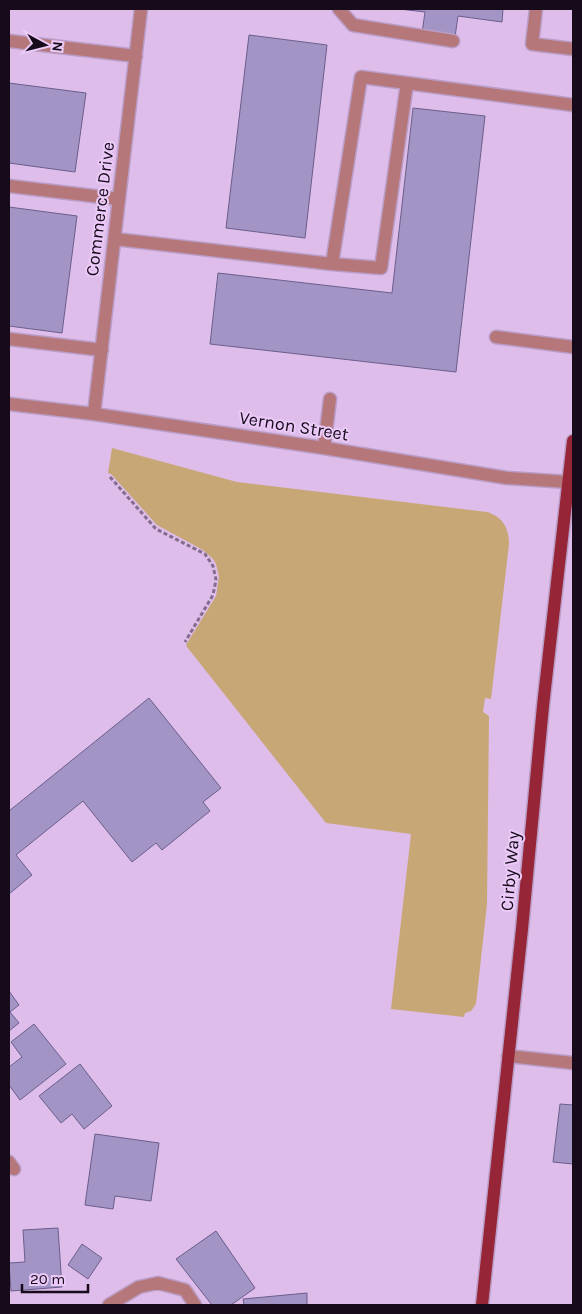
<svg xmlns="http://www.w3.org/2000/svg" width="582" height="1314" font-family="Karla,sans-serif">
  <rect width="100%" height="100%" fill="#debdeb"/>
  <path fill="#c8a777" d="M112,448L237,482L487,512C503,517 509,528 509,544L491,699L485,698L483,712L489,716L487,904L476,1004L471,1011L465,1013L464,1017L391,1009L411,834L326,823L187,647L186,645L216,596L219,577L216,564L213,559L203,550L157,525L111,474L108,473Z"/>
  <path fill="#a295c6" stroke="#6b5e8b" d="M399,9H503L502,22L458,16L455,37L422,33L425,12Z
    M249,35L327,45L305,238L226,228Z
    M9,83L86,93L75,172L9,163Z
    M413,108L485,116L456,372L210,344L218,273L392,293Z
    M9,207L77,216L62,333L9,326Z
    M149,698L221,788L203,802L210,811L162,850L156,843L132,862L83,801L16,855L32,875L9,894V811Z
    M9,991L19,1005L10,1012L19,1023L9,1031Z
    M34,1024L66,1064L20,1100L9,1085V1067L22,1057L11,1042Z
    M80,1064L112,1106L84,1129L72,1114L61,1123L39,1096Z
    M560,1104L573,1105V1164L553,1162Z
    M95,1134L159,1143L151,1201L115,1196L113,1209L85,1205Z
    M58,1228L62,1287L11,1291L9,1263L25,1262L23,1230Z
    M216,1231L255,1288L231,1305H212L176,1259Z
    M82,1244L102,1258L88,1279L68,1265Z
    M307,1293V1305H244L243,1299Z"/>
  <g fill="none" stroke-linecap="round" stroke-linejoin="round">
    <defs>
      <path id="minor" d="M339,9L353,25L453,41
        M536,9L532,44L573,49
        M9,41L136,56
        M9,186L119,199
        M115,239L332,264L361,77L573,105
        M332,264L381,268L407,83
        M496,337L573,347
        M9,339L102,350
        M9,404L94,414L324,448L507,478L568,482
        M94,414L141,9
        M324,448L330,399
        M508,1056L573,1063
        M9,1162L14,1169
        M109,1305L139,1287L158,1283L185,1290L195,1305"/>
      <path id="major" d="M482,1305L522,929L543,706L573,441"/>
    </defs>
    <use href="#minor" stroke="#ba9dc6" stroke-width="15"/>
    <use href="#major" stroke="#ba9dc6" stroke-width="15"/>
    <path stroke="#836c8c" stroke-width="3" stroke-dasharray="4 2.5" stroke-linecap="butt" d="M110,477L156,529L205,554L213,566L216,580L213,595L185,642"/>
    <use href="#minor" stroke="#b5777a" stroke-width="12"/>
    <use href="#major" stroke="#952537" stroke-width="12"/>
  </g>
  <g text-anchor="middle" dominant-baseline="central" stroke-width="4" stroke-linejoin="round" paint-order="stroke">
    <g font-size="18" fill="#170b1b" stroke="#ebcaf8">
      <text transform="translate(100 209) rotate(-83)">Commerce Drive</text>
      <text transform="translate(294 426) rotate(9)">Vernon Street</text>
      <text transform="translate(510 871) rotate(-85)">Cirby Way</text>
    </g>
  </g>
  <rect width="582" height="1314" fill="none" stroke="#170b1b" stroke-width="20"/>
  <g transform="translate(45 45) rotate(97)" stroke="#ebcaf8" stroke-width="4" paint-order="stroke">
  <path d="M0-4L9 19L0 12L-9 19Z" fill="#170b1b"/>
  <text y="-8" font-size="14" font-weight="bold" text-anchor="middle" fill="#170b1b">N</text>
  </g>
  <path d="M22 1284v8h66v-8" fill="none" stroke="#170b1b" stroke-width="2.5"/>
  <text x="30" y="1284" font-size="15" fill="#170b1b" stroke="#ebcaf8" stroke-width="4" paint-order="stroke">20 m</text>
</svg>
